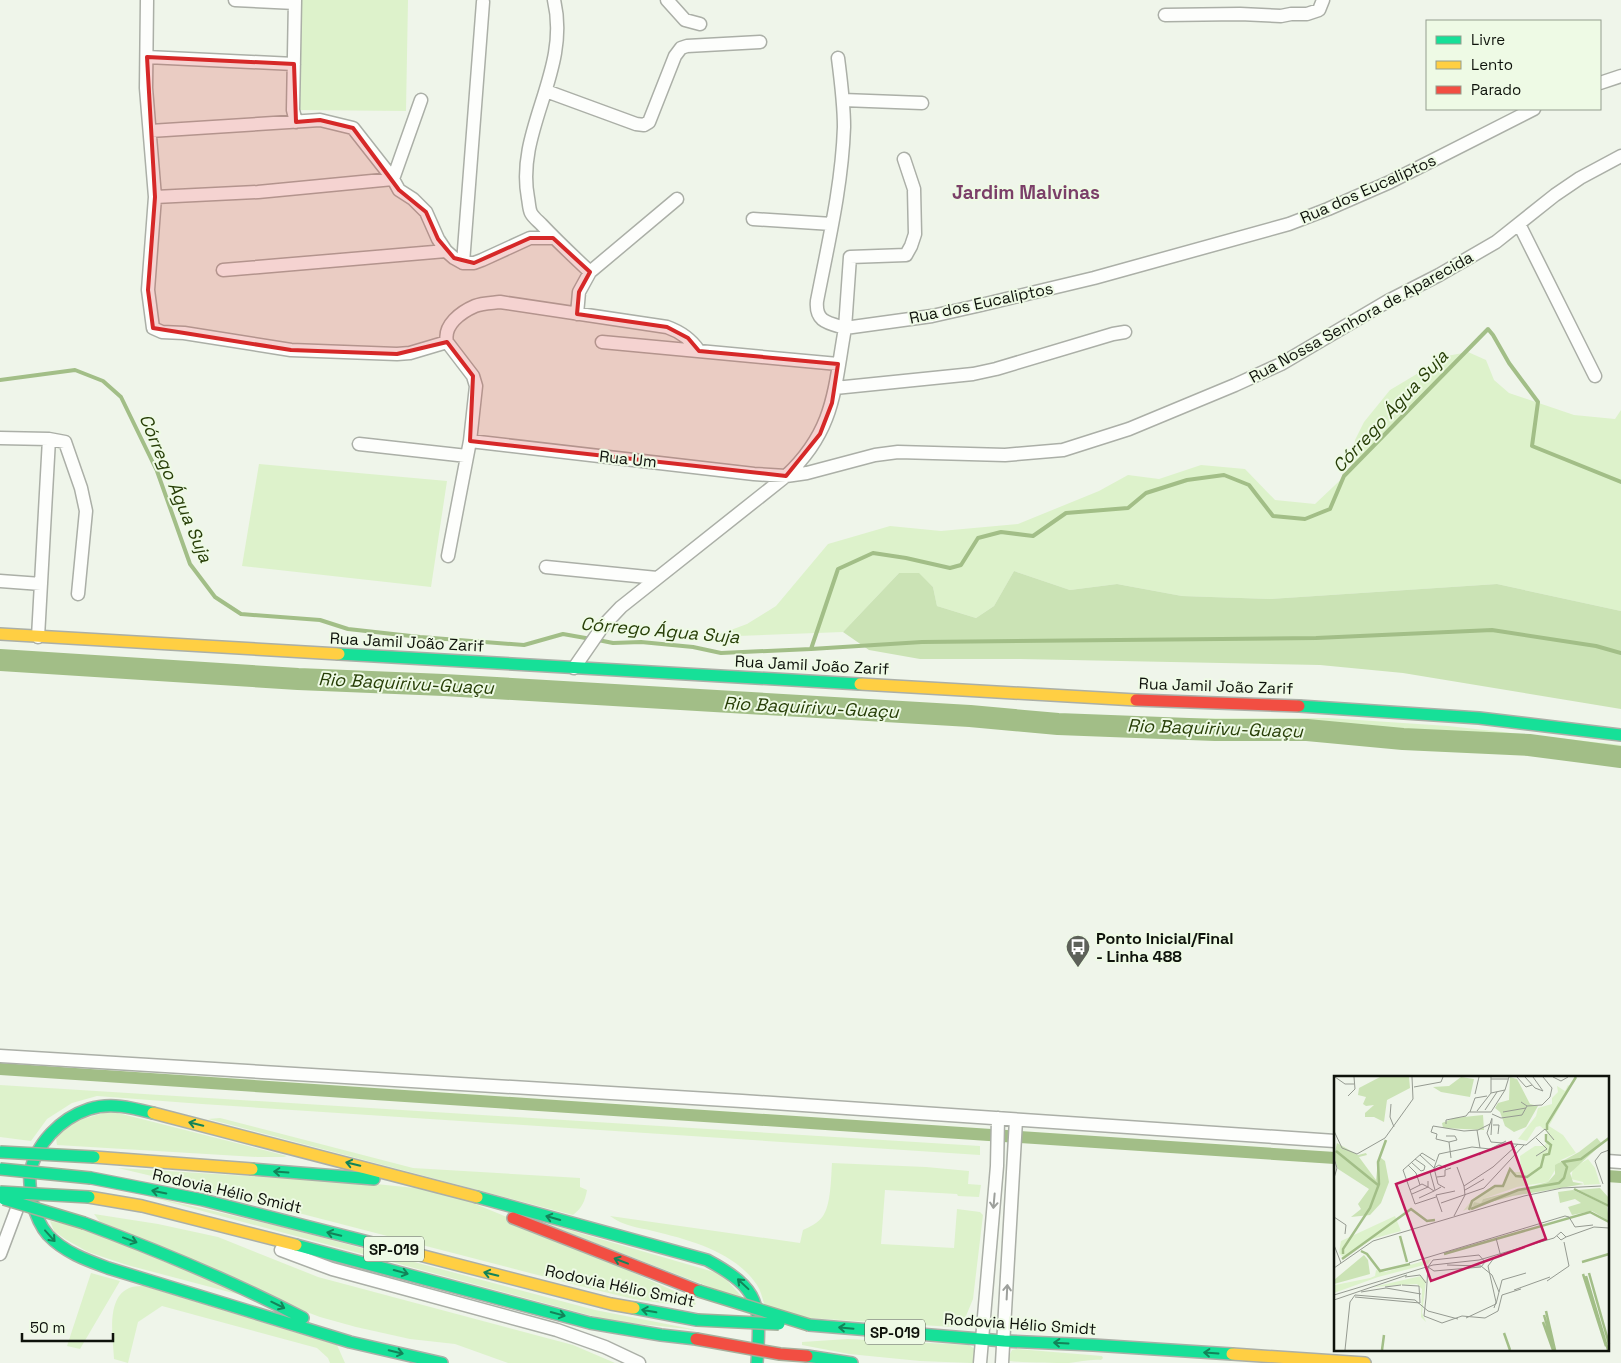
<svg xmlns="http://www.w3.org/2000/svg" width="1621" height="1363" font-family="'Space Grotesk',sans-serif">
  <rect width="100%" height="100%" fill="#eff5ea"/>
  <path fill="#ddf2cb" d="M295,0H408L406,111L293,110Z
    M1468,352L1486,360L1494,380L1509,393L1574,415L1615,419L1621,410V611L1497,584L1270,599L1182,596L1117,584L1070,590L1014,571L994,606L976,618L937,606L933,587L919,574L899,573L843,632L712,637L747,624L776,606L828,544L890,526L941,531L1018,524L1099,491L1128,475L1159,479L1201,465L1245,469L1275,500L1315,504L1351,470L1355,440L1364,422L1390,390L1447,356Z
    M259,464L447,481L431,587L242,566Z
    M1145,718H1328L1448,726L1621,745V754L1532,742L1389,732L1372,727L1312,723L1293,727L1284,723L1262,722L1248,725L1200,727L1148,724L1145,723Z
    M0,1085L980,1146V1155L202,1104L97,1096L72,1103L47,1119L31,1141L0,1137Z
    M110,1111L287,1156L284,1157H258L57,1145L56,1138L69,1123Z
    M220,1118L413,1168L580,1178V1187L587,1190C585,1201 582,1208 573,1215L208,1119Z
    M832,1163L926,1167L969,1171L968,1184L981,1185L979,1197L958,1196L957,1194L885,1190L881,1244L954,1248L957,1209L980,1212L983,1215L973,1299L966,1316L953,1327L809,1318L765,1307C763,1300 761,1291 757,1285C735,1252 690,1240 653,1231C637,1227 623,1226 610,1216L800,1243L803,1230C810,1227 818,1223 823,1216C831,1204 831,1178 832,1163Z
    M118,1168L376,1184L415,1188L463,1199L529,1226L692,1299L696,1304L691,1307L633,1299L584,1287L194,1186Z
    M132,1192L286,1228L595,1310L697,1330L611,1321Z
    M94,1214L158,1224L218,1237L318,1277L573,1345L615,1363H508L455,1344L410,1339L356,1327L320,1317L283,1303L100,1222Z
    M50,1221L83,1228L252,1298L127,1265L88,1252L65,1239L54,1231Z
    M538,1221L721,1274L746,1301Z
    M91,1273L120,1281L80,1349L67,1346Z
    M144,1286L337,1345L345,1363H330L328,1358L317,1348L162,1306L138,1322L128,1363L114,1359C113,1337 105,1295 132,1287C136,1286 140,1286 144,1286Z
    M848,1339L969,1345L976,1350V1360L972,1363L920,1361L849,1354L802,1345V1342Z
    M1017,1349L1102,1356L1103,1358L1101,1360C1090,1359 1080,1362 1069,1363C1052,1363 1027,1363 1010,1361L1008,1358L1012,1350Z"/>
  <path fill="#cbe3b5" d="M1014,571L1070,590L1117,584L1182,596L1270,599L1497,584L1621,611V709L1403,673L1320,665L1020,659H920L869,650L843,632L899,573H919L933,587L937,606L976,618L994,606Z"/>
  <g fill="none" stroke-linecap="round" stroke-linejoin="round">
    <path stroke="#a2be87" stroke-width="4" d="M0,380L75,370L103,381L121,397L157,471L190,564L215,597L241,614L320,620L348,629L420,637L524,645L563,634L591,639
      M598,640L613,643L641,642L693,647L721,653L811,649L838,569L873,553L906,558L950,568L961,565L978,538L1001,532L1033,536L1066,513L1128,508L1146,493L1187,480L1224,475L1249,485L1273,516L1305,519L1330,509L1344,476L1488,329L1493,335L1509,363L1538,402L1532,446L1621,482
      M811,649L922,642L1316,638L1492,630L1596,646L1621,653"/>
    <path stroke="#a2be87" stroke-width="12" d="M0,1069L1335,1158
      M1607,1176L1621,1177"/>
    <path stroke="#a2be87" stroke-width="22" d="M0,660L298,679L444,685L970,716L1058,724L1215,730H1307L1403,739L1529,745L1621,757"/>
    <defs>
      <path id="street" d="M147,0L146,88L155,197L148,290L153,328L162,332L184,333L291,350L397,354L410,353L447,342
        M235,0L295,3
        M295,0L293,110L296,122
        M554,0C571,71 515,130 528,198C529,203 529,209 531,213C533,217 538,221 541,224C557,241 574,257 590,272
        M667,0L685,20L700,24
        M1165,15L1240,14L1281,16L1291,14H1307L1319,10L1323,0
        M147,57L294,64
        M838,58C841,81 844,104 844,127C842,186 828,244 817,301C815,322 828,323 845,328L850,257L906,255L911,246L915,234L914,189L904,159
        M1600,83L1621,76
        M546,91L636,124L644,125L649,122L675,56L681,48L687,46L760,42
        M421,100L393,179L399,190L413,199L426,212L438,239L446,251L454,258L463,263H474L482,260L530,238H553
        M843,100L922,103
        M150,131L320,120L353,128L393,179L258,192L155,197
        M753,219L832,224
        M1519,224L1595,376
        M463,263L483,2
        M223,270L446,251
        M577,314L579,292L590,272L677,199
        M602,342L838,364
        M835,388L973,374L996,369L1113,334L1125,332
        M0,438L49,439L65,442L81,488L86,511L78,594
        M470,441L754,474L786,476L807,473L875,455L898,452L1005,455L1063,450L1129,429L1235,385L1281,364L1388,301L1439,275L1496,242L1555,195L1580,178L1621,156
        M359,444L467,456
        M448,556L470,441L476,386L473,376L447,342C443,325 461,312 475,306C482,303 492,303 500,302L667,327C681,332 691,339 699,351
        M546,567L657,578
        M0,581L41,584
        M38,637L49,439
        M574,668L603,626L621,607L786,476C835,430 834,390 845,328L932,316L981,305L1094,278L1289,224L1328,209L1390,182L1534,109
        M0,1056L742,1101L1335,1141
        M1607,1161L1621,1162
        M281,1250L332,1269L557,1330L605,1347L639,1363
        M0,1254L21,1198
        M980,1363L997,1166L998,1118
        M1002,1363L1016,1120"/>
      <path id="fast" d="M339,654L860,684
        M1299,706L1479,718L1621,735
        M153,1113C133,1108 111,1102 89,1109C61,1118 35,1144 30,1174C29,1183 31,1192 32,1201C35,1213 40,1226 48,1235C64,1252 86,1260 108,1268L350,1342L442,1363
        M252,1169L374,1179
        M91,1178L203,1200L408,1252
        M477,1197L707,1260C761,1289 761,1305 757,1363
        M84,1223C159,1251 232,1281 303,1318
        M296,1245L590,1323L661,1335L696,1339
        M634,1308L697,1320
        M809,1325L1004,1341L1093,1345L1232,1354
        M807,1356L852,1363"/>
      <path id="slow" d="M0,634L339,654
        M860,684L1136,700
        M153,1113L477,1197
        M94,1157L252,1169
        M89,1197L142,1206L296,1245
        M408,1252L611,1304L634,1308
        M1232,1354L1365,1363"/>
      <path id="jam" d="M1136,700L1299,706
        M513,1218L699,1291"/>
    </defs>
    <use href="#street" stroke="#abafa7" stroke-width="15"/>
    <use href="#fast" stroke="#abafa7" stroke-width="14"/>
    <use href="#slow" stroke="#abafa7" stroke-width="14"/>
    <use href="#jam" stroke="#abafa7" stroke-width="14"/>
    <use href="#street" stroke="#fdfefc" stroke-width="12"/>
    <use href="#fast" stroke="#16e098" stroke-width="11"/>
    <use href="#slow" stroke="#ffcf43" stroke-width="11"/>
    <use href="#jam" stroke="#f24e42" stroke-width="11"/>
    <defs>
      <path id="fast-bridge" d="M0,1152L94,1157
        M0,1169L91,1178
        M0,1192L89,1197
        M4,1199L84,1223
        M699,1291L809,1325
        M697,1320L779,1324"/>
      <path id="jam-bridge" d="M696,1339L780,1354L807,1356"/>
    </defs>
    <use href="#fast-bridge" stroke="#a5af9c" stroke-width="14" stroke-linecap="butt"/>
    <use href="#jam-bridge" stroke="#a5af9c" stroke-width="14" stroke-linecap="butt"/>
    <use href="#fast-bridge" stroke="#16e098" stroke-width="11"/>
    <use href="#jam-bridge" stroke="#f24e42" stroke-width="11"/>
  </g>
  <defs><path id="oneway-shaft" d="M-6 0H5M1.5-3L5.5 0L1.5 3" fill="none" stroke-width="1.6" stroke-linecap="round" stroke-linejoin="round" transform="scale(1.25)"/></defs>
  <g stroke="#128359">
    <use href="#oneway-shaft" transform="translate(196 1124) rotate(-166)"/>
    <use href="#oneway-shaft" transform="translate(353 1164) rotate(-166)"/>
    <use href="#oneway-shaft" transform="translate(281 1172) rotate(-176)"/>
    <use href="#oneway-shaft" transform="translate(159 1192) rotate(-169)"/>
    <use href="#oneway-shaft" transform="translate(553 1218) rotate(-164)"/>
    <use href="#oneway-shaft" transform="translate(334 1234) rotate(-166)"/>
    <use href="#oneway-shaft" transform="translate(50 1236) rotate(48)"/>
    <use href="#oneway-shaft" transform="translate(130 1240) rotate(20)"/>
    <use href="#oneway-shaft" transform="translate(621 1261) rotate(-159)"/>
    <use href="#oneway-shaft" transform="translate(401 1272) rotate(15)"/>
    <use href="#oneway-shaft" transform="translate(491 1274) rotate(-166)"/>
    <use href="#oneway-shaft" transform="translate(743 1284) rotate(-137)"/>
    <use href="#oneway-shaft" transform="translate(278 1305) rotate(26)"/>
    <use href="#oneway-shaft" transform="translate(649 1311) rotate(-170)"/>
    <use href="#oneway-shaft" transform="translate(558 1314) rotate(15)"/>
    <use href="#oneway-shaft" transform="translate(846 1328) rotate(-175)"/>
    <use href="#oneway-shaft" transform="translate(1061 1343) rotate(-177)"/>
    <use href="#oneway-shaft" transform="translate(396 1352) rotate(13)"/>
    <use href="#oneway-shaft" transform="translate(1211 1353) rotate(-176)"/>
  </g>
  <g stroke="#9da09c">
    <use href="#oneway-shaft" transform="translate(994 1201) rotate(95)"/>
    <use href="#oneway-shaft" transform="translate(1007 1292) rotate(-87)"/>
  </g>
  <path fill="#d62828" fill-opacity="0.2" stroke="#d62828" stroke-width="4" stroke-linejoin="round" d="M147,57L294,64L296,122L320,120L353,128L399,190L426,212L438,239L454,258L474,263L530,238H553L590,272L579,292L577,314L667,327L688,338L699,351L838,364L832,403L820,434L786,476L470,441L473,376L447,342L397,354L291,350L153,328L148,290L155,197Z"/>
  <defs>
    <symbol id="bus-pin" viewBox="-11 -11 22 30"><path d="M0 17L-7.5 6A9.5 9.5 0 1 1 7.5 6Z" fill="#5d6159" stroke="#eefae5"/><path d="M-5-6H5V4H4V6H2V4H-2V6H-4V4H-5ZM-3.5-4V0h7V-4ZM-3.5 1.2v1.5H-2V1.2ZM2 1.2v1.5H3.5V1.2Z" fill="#fff"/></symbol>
  </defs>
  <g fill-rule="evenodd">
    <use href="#bus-pin" x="1064" y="933" width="28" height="38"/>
  </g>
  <g text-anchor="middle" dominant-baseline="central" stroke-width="4" stroke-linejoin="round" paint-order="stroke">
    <g fill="#eefae5" stroke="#51584c" stroke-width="1">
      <rect x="364" y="1236.5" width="60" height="25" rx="4"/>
      <rect x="865" y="1319.5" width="60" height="25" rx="4"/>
    </g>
    <g font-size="15" font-weight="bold" fill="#0e120b">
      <text x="394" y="1249">SP-019</text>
      <text x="895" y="1332">SP-019</text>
    </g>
    <g font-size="16" fill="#0e120b" stroke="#eefae5">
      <text transform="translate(1368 189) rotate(-24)">Rua dos Eucaliptos</text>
      <text transform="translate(981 303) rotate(-12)">Rua dos Eucaliptos</text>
      <text transform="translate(1361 317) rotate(-29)">Rua Nossa Senhora de Aparecida</text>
      <text transform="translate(628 459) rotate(6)">Rua Um</text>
      <text transform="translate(407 642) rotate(3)">Rua Jamil João Zarif</text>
      <text transform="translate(812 665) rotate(3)">Rua Jamil João Zarif</text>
      <text transform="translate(1216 686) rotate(2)">Rua Jamil João Zarif</text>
      <text transform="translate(227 1191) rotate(13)">Rodovia Hélio Smidt</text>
      <text transform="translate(620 1286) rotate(12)">Rodovia Hélio Smidt</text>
      <text transform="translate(1020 1324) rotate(4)">Rodovia Hélio Smidt</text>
    </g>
    <g font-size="16" font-weight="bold" fill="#0e120b" stroke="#eefae5" text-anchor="start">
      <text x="1096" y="938">Ponto Inicial/Final<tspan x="1096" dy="18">- Linha 488</tspan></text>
    </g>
    <g font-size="18" font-style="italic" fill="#273e07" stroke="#eefae5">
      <text transform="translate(1390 411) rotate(-47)">Córrego Água Suja</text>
      <text transform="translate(176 488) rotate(67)">Córrego Água Suja</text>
      <text transform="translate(660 630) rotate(5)">Córrego Água Suja</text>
      <text transform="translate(406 683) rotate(3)">Rio Baquirivu-Guaçu</text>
      <text transform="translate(811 707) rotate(3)">Rio Baquirivu-Guaçu</text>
      <text transform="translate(1215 728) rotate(2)">Rio Baquirivu-Guaçu</text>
    </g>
    <g font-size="19" font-weight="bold" fill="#7b3f68" stroke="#eefae5">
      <text x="1026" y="192">Jardim Malvinas</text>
    </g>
  </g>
  <g transform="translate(1334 1076)">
    <rect width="275" height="275" fill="#eff5ea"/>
    <path d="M234,9L237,11L215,50L229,59L242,77L227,84L214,106L183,111L149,123L147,127L141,126L138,131L129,135L139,123L159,110H168L174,96H187L186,80L201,70H210L214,65L213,56L206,50L202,51L193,65L184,63L202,40L204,32L218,28V22L224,16L223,10L231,15ZM254,83L261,92L266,108L250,109L249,106L237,103L239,92ZM61,140L67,155L38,163L10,182L5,177L7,165ZM161,165L97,183L94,188L44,201L0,217L1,209L36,202L41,200L42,194L51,196ZM87,200L92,205L88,237L92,246L87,241L88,213L83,208L39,211Z" fill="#ddf2cb"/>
    <path d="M46,1H75L76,12L53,24L50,46L40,41H31V37L40,29L32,30L29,28L32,21L24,19L25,12ZM127,1L140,3L136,21L107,16L99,11L115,10ZM176,1L183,3L196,28L204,30L192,51L180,56L171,50L166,36L161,32L164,27L175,24ZM149,39L150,54L109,52L108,47L120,42ZM263,62L268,68L236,97L239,106L250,108L179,120L138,131L140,126L147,127L149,123L214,106L221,98V89L245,76ZM3,67L24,79L32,77L33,79L25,81L42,104L44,85L47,82L51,85L55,106L47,127L36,139L17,141L27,133L24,128L35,113L4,93L0,80ZM266,112L275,122V129L244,114ZM239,114L273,130L275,145L258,135L238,139L234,131L247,127L241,123L226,127L224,116ZM30,179L34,184L36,198L0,208V204Z" fill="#cbe3b5"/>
    <path fill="none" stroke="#a2be87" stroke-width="2.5" d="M213,54V48L242,1M2,75L44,109M240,113L275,130M137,133L184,114L225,107L230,102L233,91L229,86L247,83L275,62M135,134L138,125L161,110H169L176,93L182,100L193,101L207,91L210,79L215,78L217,69L212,65V58M66,160L73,186M27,175L33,178L46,195L76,188M9,178V173L36,132L45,108L44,86L52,64M110,178L256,136L275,146M8,183L77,133L93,145L101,144M248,186L275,178M255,197L275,268M249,198L272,270M252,200L274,274M212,235L221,274M210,239L220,274M209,246L219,274M170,257L176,274M48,274L50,259"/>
    <path fill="none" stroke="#959a91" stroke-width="1" d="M1,1L11,8H20M183,1L192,11L198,9M191,1L201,12L209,15L199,1M219,1L227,5L234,1M157,3H174M80,11L107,6L109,1M157,17V1M141,18L145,1M14,20L21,13L20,1M57,28L56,41L60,51M193,30L208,29L216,21L218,12L209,1M151,34L163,16M143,35L157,17L171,14M136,36L141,22L153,20M169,36L192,32M158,38L167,42L188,39L193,30L187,26M158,42L153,57L157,66L192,69L211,53L220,64M112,48V44L132,40L135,36H157L171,14L175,1M159,49H165L164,58M143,54L146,72M0,55L8,72L23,78L51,62L79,23L78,1M157,59L158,43M112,60H121L123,64L115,66M202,62L213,73L202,80M156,73L172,65M86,79L100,92L105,89L112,92M0,82L3,92L0,102M117,82L115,66L102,63L103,58L97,56L99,50L130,55L144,54L156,48M101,85L88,77L69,94L81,128L102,121M77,86L87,95L90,94L91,90L81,83M74,89L82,97L86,109M123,91L130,110M96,96L101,114M103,101L111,100V94L117,92M94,105V111L100,115L107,111M269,108L261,85L267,77L275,74M111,112L104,108L100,92L105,78L138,71L156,73L145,79M76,114L88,108L94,111L78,118M131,114L150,103M85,122L100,115M107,127L150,112L190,69M108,136L102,119L121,115M120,140L131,119L130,110L159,91L184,68M0,141L12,149L11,158M260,151L275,152M232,161L260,151M162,162L167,181M0,169L7,187M145,179L151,186L147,191L100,195L94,191L99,184ZM75,187L231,140L235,141L241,151L259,149M113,189L147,190L158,199L165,216M0,192L39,165L190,120L228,112L267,110M71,201L86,199L92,207M213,205L235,190L230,166M51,211L67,209M180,214L216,201M27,216L52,212L87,218M0,219L99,189L145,184L220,162L227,156L232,161L227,164L223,160M21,221L86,227L85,210L68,209M92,222L90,240L108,247L128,240L151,242L164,235L168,219L187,213M92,222L94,191M0,224L73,199M160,232L162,226L154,190L160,182M132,242L162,228L168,204L192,197M11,274L16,226L21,219L81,224L94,235L124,243"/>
    <path fill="#c2185b" fill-opacity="0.15" stroke="#c2185b" stroke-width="2.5" d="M177,66L212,163L97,205L62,108Z"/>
    <rect width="275" height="275" fill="none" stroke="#0e120b" stroke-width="2.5"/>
  </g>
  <rect x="1426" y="20" width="175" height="90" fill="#eefae5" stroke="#949d8e"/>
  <rect x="1436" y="36" width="25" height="8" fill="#16e098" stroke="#949d8e"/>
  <text x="1471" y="45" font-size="15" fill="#0e120b">Livre</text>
  <rect x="1436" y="61" width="25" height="8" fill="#ffcf43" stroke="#949d8e"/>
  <text x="1471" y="70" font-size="15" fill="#0e120b">Lento</text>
  <rect x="1436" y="86" width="25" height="8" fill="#f24e42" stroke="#949d8e"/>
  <text x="1471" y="95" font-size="15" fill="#0e120b">Parado</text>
  <path d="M22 1333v8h91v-8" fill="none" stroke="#0e120b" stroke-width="2.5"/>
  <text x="30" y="1333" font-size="15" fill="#0e120b" stroke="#eefae5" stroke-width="4" paint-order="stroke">50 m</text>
</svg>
